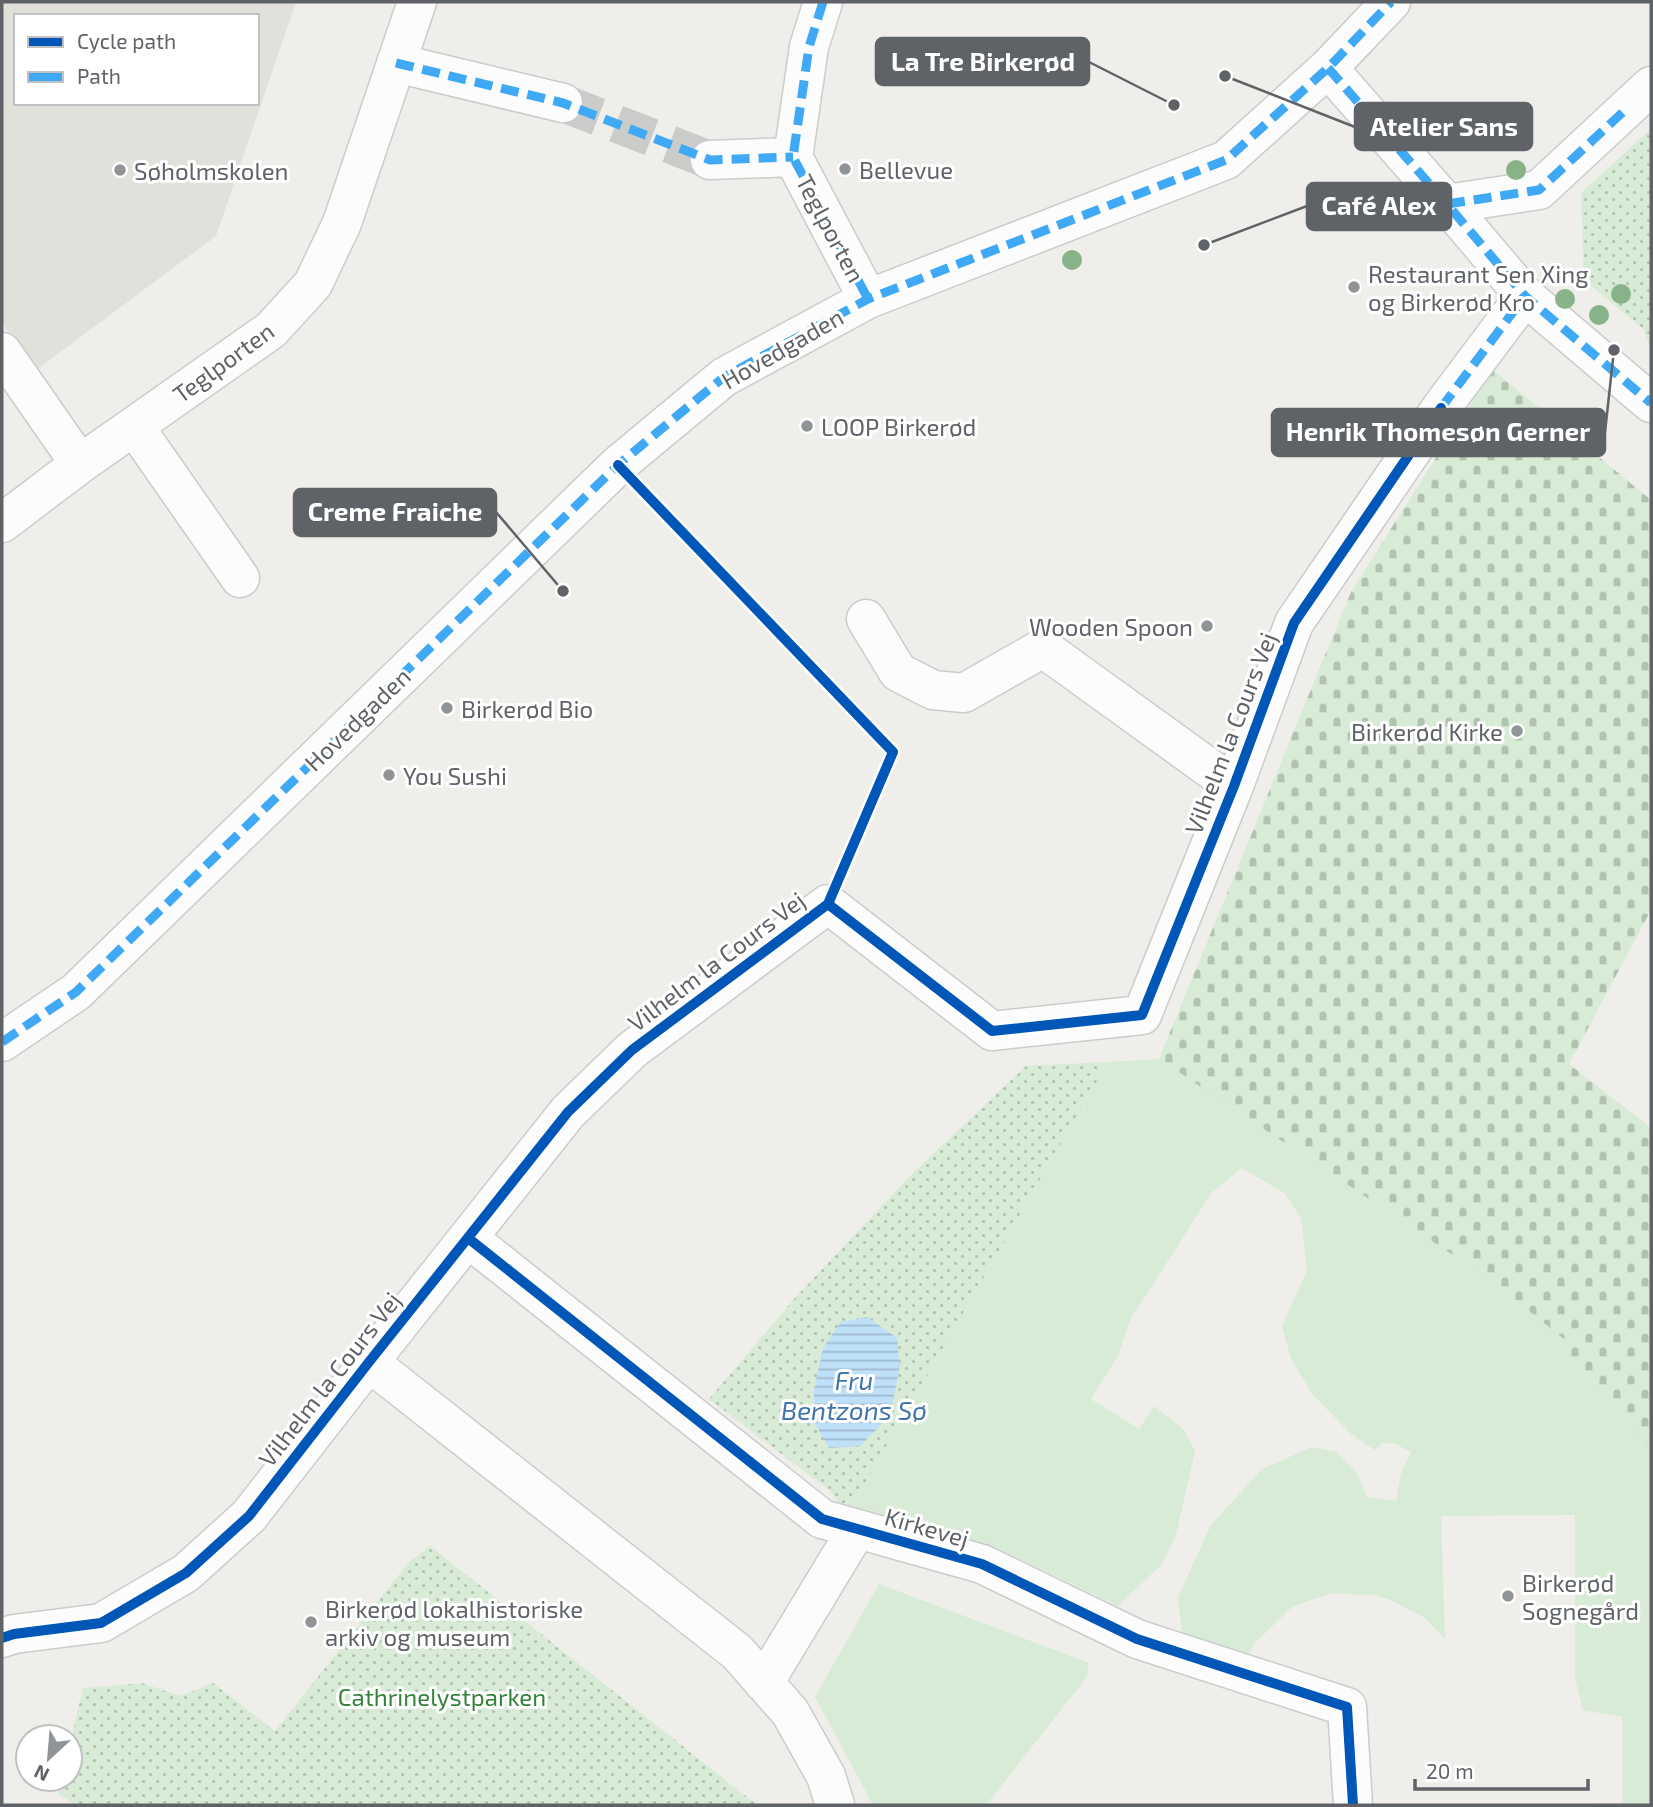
<svg xmlns="http://www.w3.org/2000/svg" width="1653" height="1807" font-family="'Exo 2',sans-serif">
  <defs>
    <pattern id="grass-dots" width="8" height="8" patternUnits="userSpaceOnUse" patternTransform="scale(1.75)"><rect width="8" height="8" fill="#d8ebd6"/><path d="M2 2h.1M6 6h.1" fill="none" stroke="#b2c2b1" stroke-width="1.8" stroke-linecap="round"/></pattern>
    <pattern id="cemetery-stones" width="16" height="16" patternUnits="userSpaceOnUse" patternTransform="scale(1.75)"><rect width="16" height="16" fill="#d8ebd6"/><path d="M2 7V4a2 2 0 0 1 4 0v3zM10 15v-3a2 2 0 0 1 4 0v3z" fill="#b2c2b1"/></pattern>
    <pattern id="water-rules" width="6" height="5" patternUnits="userSpaceOnUse" patternTransform="scale(1.75)"><rect width="6" height="5" fill="#bfe0f9"/><path d="M0 2.5h6" fill="none" stroke="#9eb9cd"/></pattern>
  </defs>
  <rect width="100%" height="100%" fill="#efeeea"/>
  <path fill="#e2e0da" fill-rule="evenodd" d="M2,2H296L216,236L35,371L2,323ZM16,16H257V103H16Z"/>
  <path fill="url(#grass-dots)" d="M1651,129V350L1643,329L1584,280L1581,193Z
    M1108,1062L848,1513L829,1490L709,1399L794,1299L912,1174L1026,1066Z
    M430,1546L757,1805H75L58,1793L62,1779H70V1743L83,1688L142,1683L180,1696L213,1683L275,1731L409,1562Z"/>
  <path fill="url(#cemetery-stones)" d="M1492,369L1651,500V910L1569,1064L1651,1128V1451L1559,1355L1569,1343L1159,1059L1351,592Z"/>
  <path fill="#d8ebd6" d="M1159,1059L1489,1279L1569,1343L1559,1355L1651,1451V1805H1554L1623,1803L1622,1717L1583,1710L1575,1677V1515L1441,1516L1445,1639L1425,1618L1391,1600L1373,1595L1332,1593L1293,1606L1255,1643L1248,1655L1182,1635L1178,1597L1211,1525L1262,1469L1312,1447L1337,1452L1358,1475L1367,1497L1396,1501L1401,1473L1411,1452L1396,1444L1382,1443L1375,1450L1351,1434L1313,1395L1291,1359L1282,1326L1307,1270L1301,1218L1284,1193L1242,1168L1212,1192L1130,1320L1119,1354L1091,1399L1139,1429L1154,1406L1184,1430L1195,1451L1176,1535L1162,1564L1118,1606L1016,1557L959,1539L848,1513L1108,1062Z
    M879,1584L1089,1663L1087,1677L986,1805H873L815,1697Z"/>
  <path fill="url(#water-rules)" d="M867,1317L897,1338L900,1366L890,1416L860,1446L829,1448L814,1422V1390L823,1348L841,1322Z"/>
  <g fill="none" stroke-linecap="round" stroke-linejoin="round">
    <path stroke="#cbcbca" stroke-width="38" stroke-dasharray="38 19" stroke-linecap="butt" d="M563,103L710,160"/>
    <defs>
      <path id="minor" d="M823,2L809,47L793,157L868,299
        M396,63L563,103
        M1328,68L1447,204L1525,296L1651,403
        M710,160L793,157
        M1447,204L1539,190L1651,86
        M2,352L80,464
        M134,426L240,578
        M2,523L80,464L271,330L313,284L342,223L417,2
        M866,619L898,672L933,690L964,693L1043,648L1234,786
        M2,1042L76,992L618,465L724,377L868,299L1226,160L1328,68L1391,2
        M468,1238L822,1519L982,1564L1137,1639L1347,1707L1353,1805
        M369,1362L737,1652L790,1712L826,1776L835,1805
        M2,1638L14,1634L101,1623L186,1573L249,1516L369,1362L568,1112L632,1050L828,904L992,1031L1142,1015L1234,786L1294,623L1441,408L1525,296
        M764,1683L857,1529"/>
    </defs>
    <use href="#minor" stroke="#cbcccc" stroke-width="41"/>
    <use href="#minor" stroke="#fdfcfc" stroke-width="38"/>
    <path stroke="#3fa9f5" stroke-width="9" stroke-dasharray="18 9" stroke-linecap="butt" d="M823,2L809,47L793,157L868,299
      M396,63L563,103L710,160L793,157
      M1328,68L1447,204L1525,296L1651,403
      M1447,204L1539,190L1623,112
      M1441,408L1525,296
      M2,1042L76,992L618,465L724,377L868,299L1226,160L1328,68L1391,2"/>
    <defs>
      <path id="cycleway" d="M618,465L893,752L828,904
        M828,904L992,1031L1142,1015L1234,786L1294,623L1441,408
        M468,1238L822,1519L982,1564L1137,1639L1347,1707L1353,1805
        M2,1638L14,1634L101,1623L186,1573L249,1516L369,1362L568,1112L632,1050L828,904"/>
    </defs>
    <use href="#cycleway" stroke="#fff" stroke-width="15"/>
    <use href="#cycleway" stroke="#0057b8" stroke-width="10"/>
  </g>
  <g fill="#88b388">
    <circle cx="1516" cy="170" r="10"/>
    <circle cx="1072" cy="260" r="10"/>
    <circle cx="1621" cy="294" r="10"/>
    <circle cx="1565" cy="299" r="10"/>
    <circle cx="1599" cy="315" r="10"/>
  </g>
  <g fill="#919496" stroke="#fff" stroke-width="2.5">
    <circle cx="845" cy="169" r="7"/>
    <circle cx="120" cy="170" r="7"/>
    <circle cx="1354" cy="287" r="7"/>
    <circle cx="807" cy="426" r="7"/>
    <circle cx="1207" cy="626" r="7"/>
    <circle cx="447" cy="708" r="7"/>
    <circle cx="1517" cy="731" r="7"/>
    <circle cx="389" cy="775" r="7"/>
    <circle cx="1508" cy="1596" r="7"/>
    <circle cx="311" cy="1622" r="7"/>
  </g>
  <g text-anchor="middle" dominant-baseline="central" stroke-width="6" stroke-linejoin="round" paint-order="stroke">
    <g font-size="24" fill="#5f6368" stroke="#fff" text-anchor="start">
      <text x="859" y="169">Bellevue</text>
      <text x="134" y="170">Søholmskolen</text>
      <text x="1368" y="273">Restaurant Sen Xing<tspan x="1368" dy="28">og Birkerød Kro</tspan></text>
      <text x="821" y="426">LOOP Birkerød</text>
      <text x="1193" y="626" text-anchor="end">Wooden Spoon</text>
      <text x="461" y="708">Birkerød Bio</text>
      <text x="1503" y="731" text-anchor="end">Birkerød Kirke</text>
      <text x="403" y="775">You Sushi</text>
      <text x="1522" y="1582">Birkerød<tspan x="1522" dy="28">Sognegård</tspan></text>
      <text x="325" y="1608">Birkerød lokalhistoriske<tspan x="325" dy="28">arkiv og museum</tspan></text>
    </g>
    <g font-size="24" fill="#5f6368" stroke="#fff">
      <text transform="translate(831 228) rotate(62)">Teglporten</text>
      <text transform="translate(782 348) rotate(-30)">Hovedgaden</text>
      <text transform="translate(223 362) rotate(-36)">Teglporten</text>
      <text transform="translate(357 719) rotate(-44)">Hovedgaden</text>
      <text transform="translate(1230 733) rotate(-69)">Vilhelm la Cours Vej</text>
      <text transform="translate(716 961) rotate(-37)">Vilhelm la Cours Vej</text>
      <text transform="translate(329 1379) rotate(-52)">Vilhelm la Cours Vej</text>
      <text transform="translate(927 1527) rotate(16)">Kirkevej</text>
    </g>
    <g font-size="24" fill="#348238" stroke="#fff">
      <text x="442" y="1696">Cathrinelystparken</text>
    </g>
    <g font-size="26" font-style="italic" fill="#4174aa" stroke="#fff">
      <text x="854" y="1379">Fru<tspan x="854" dy="30">Bentzons Sø</tspan></text>
    </g>
  </g>
  <path fill="none" stroke="#5f6368" stroke-width="2.5" d="M1174 105L1089 62M1225 76L1355 127M1204 245L1307 206M1614 350L1605 432M563 591L496 512"/>
  <g fill="#5f6368" stroke="#fff" stroke-width="2.5">
    <circle cx="1174" cy="105" r="7"/>
    <circle cx="1225" cy="76" r="7"/>
    <circle cx="1204" cy="245" r="7"/>
    <circle cx="1614" cy="350" r="7"/>
    <circle cx="563" cy="591" r="7"/>
  </g>
  <g fill="#5f6368" stroke="#5f6368" stroke-width="2.5">
    <rect x="876" y="38" width="213" height="47" rx="7"/>
    <rect x="1355" y="103" width="177" height="47" rx="7"/>
    <rect x="1307" y="183" width="144" height="47" rx="7"/>
    <rect x="1272" y="409" width="333" height="47" rx="7"/>
    <rect x="294" y="489" width="202" height="47" rx="7"/>
  </g>
  <g font-size="26" text-anchor="middle" font-weight="bold" fill="#fff">
    <text x="983" y="71">La Tre Birkerød</text>
    <text x="1444" y="136">Atelier Sans</text>
    <text x="1379" y="215">Café Alex</text>
    <text x="1438" y="441">Henrik Thomesøn Gerner</text>
    <text x="395" y="521">Creme Fraiche</text>
  </g>
  <rect width="1653" height="1807" fill="none" stroke="#5f6368" stroke-width="7"/>
  <rect x="14" y="14" width="245" height="91" fill="#ffffff" stroke="#bfc1c3" stroke-width="2"/>
  <rect x="28" y="37" width="35" height="10" fill="#0057b8" stroke="#bfc1c3" stroke-width="2"/>
  <text x="77" y="49" font-size="21" fill="#5f6368">Cycle path</text>
  <rect x="28" y="72" width="35" height="10" fill="#3fa9f5" stroke="#bfc1c3" stroke-width="2"/>
  <text x="77" y="84" font-size="21" fill="#5f6368">Path</text>
  <g transform="translate(49 1758) rotate(206)"><circle r="33" fill="#ffffff" stroke="#bfc1c3" stroke-width="2"/>
  <path d="M0-5L12 26L0 18L-12 26Z" fill="#919496"/>
  <text y="-10" font-size="19" font-weight="bold" text-anchor="middle" fill="#5f6368">N</text>
  </g>
  <path d="M1415 1779v10h173v-10" fill="none" stroke="#5f6368" stroke-width="3.5"/>
  <text x="1426" y="1779" font-size="21" fill="#5f6368" stroke="#ffffff" stroke-width="5" paint-order="stroke">20 m</text>
</svg>
